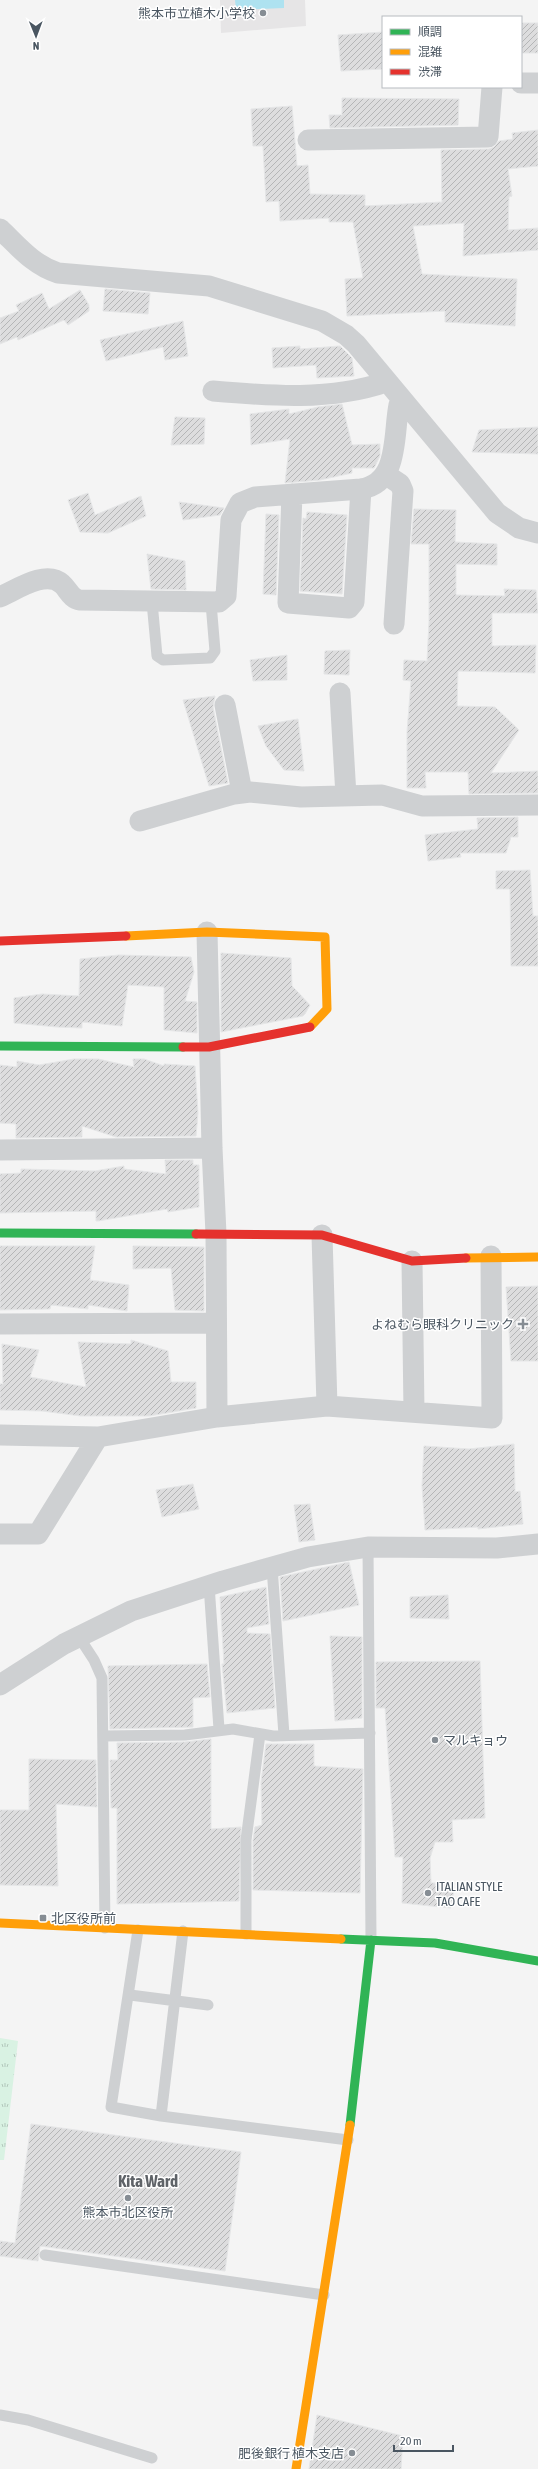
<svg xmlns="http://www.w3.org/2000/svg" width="538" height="2469" font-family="'Asap Condensed','Noto Sans JP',sans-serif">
  <defs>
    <pattern id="grass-tufts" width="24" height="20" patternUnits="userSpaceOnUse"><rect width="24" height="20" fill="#d9f2e3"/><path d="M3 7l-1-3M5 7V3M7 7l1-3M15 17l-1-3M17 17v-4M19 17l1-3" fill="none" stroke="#b2c7bb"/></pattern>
    <pattern id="building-hatch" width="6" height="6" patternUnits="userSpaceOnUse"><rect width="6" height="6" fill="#ddddde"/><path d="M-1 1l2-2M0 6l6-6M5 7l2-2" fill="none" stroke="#b5b6b7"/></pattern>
  </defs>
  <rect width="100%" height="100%" fill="#f4f4f4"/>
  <path fill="#e6e5e6" d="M220,0H305L306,26L221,33Z"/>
  <path fill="url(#grass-tufts)" d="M0,2038L18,2041L4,2160H0Z"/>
  <path fill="#aee2f0" d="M235,0H284V8L236,10Z"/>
  <path fill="url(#building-hatch)" stroke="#e5e6e7" d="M521,23H538V53H521Z
    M383,32V69L341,71L338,35Z
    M342,98L459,99L458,125L330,128L329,115H342Z
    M292,106L297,166L308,165L310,194L365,195V206L442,202L441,150L489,149L494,147L499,141L513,139L512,133L538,130V166L508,169L512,196L509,197L508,230L538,228V250L463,256L464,223L413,226L422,274L517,279L515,326L445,322V311L347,316L345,279L363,278L353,222H329V218L280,221L279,201L266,202L263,146H253L251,109Z
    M105,289L150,293L148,314L103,311Z
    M80,290L89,305V311L68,325L64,320L18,340L17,337L0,344V318L19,311L16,305L42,293L49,309Z
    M183,321L188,356L165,360L163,347L106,361L100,340Z
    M300,346V349L340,346L352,358L354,376L317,378L316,365L273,368L272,348Z
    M342,404L352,445L380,444V456L374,468H352V473L320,480L285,483L290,439L251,445L250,414L289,409V414L318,407Z
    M175,417L205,418L204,444L171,445Z
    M538,427V454L472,452L479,430Z
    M88,493L95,515L141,496L146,516L108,533L80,532L68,500Z
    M179,502L224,508L220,515L183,520Z
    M414,509L456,510L455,542L497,544V565L456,564V595L505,596L504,589L536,590L538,613H492V646L536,645L535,673L458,671L457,706L495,707L519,730L491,773L538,771V793L469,794L468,772H425L426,788H407V732L411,681L403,680L404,660L427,661L429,622V544H411Z
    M307,512L347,515L342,594L300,591L303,518L306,519Z
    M266,514L279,515L276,595L263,594Z
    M147,554L185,561L186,590L151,589Z
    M350,650L349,675L324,674L325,651Z
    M287,655V680L253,681L250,660Z
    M215,696L213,707L228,783L209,786L183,700Z
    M298,719L304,771L284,770L266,746L258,726Z
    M518,817V837H511L506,853H460L461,857L428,861L425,835L478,829L477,818Z
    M530,870L533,916H538V966H511L510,889H496V871Z
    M221,953L291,958L292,986L310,1005L305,1014L303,1016L221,1032Z
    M119,955L191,957L194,972L185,1001L197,1002V1033L164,1030V987L128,985L122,1026L82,1022V1028L57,1027L14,1023V998L42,994L79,996L80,959Z
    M74,1059H98L134,1067L133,1059H144L164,1066V1064L195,1066L198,1113L196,1136L116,1137L82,1126V1137L16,1138V1124L0,1123V1065L17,1067V1061L39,1065Z
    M165,1160H193V1165H199V1207L168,1212L167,1209L98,1221H96V1211L0,1213V1174L21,1173V1169L95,1171L124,1166V1169L166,1174Z
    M0,1246H95L90,1280L129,1285L127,1311L88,1305V1309L51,1305L50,1309L0,1310Z
    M133,1246L204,1247V1311L175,1310L171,1268L133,1269Z
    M538,1286V1361H511L506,1287Z
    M131,1340L168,1351L171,1382H196V1408L149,1416H81L42,1411L0,1410V1384H3L2,1344L39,1350L30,1377L86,1387L78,1342L131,1344Z
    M514,1444L515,1492L520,1491L523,1524L478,1529V1527L425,1530L422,1486L424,1446L469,1449Z
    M193,1484L199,1509L162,1517L156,1490Z
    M310,1504L315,1540L299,1542L294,1505Z
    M349,1562L359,1605L283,1621L280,1577Z
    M266,1587L269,1624L247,1628V1633L270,1634L275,1708L227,1713L222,1664H224L220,1597Z
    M448,1595L449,1619L410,1618V1597Z
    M330,1636L362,1637V1718L335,1721Z
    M480,1661L485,1818L452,1820L453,1842H435L430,1858L431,1883H455L451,1908L402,1903L403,1857H395L385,1708H376V1662Z
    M207,1664L210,1697L193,1698V1727L110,1729L108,1666Z
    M211,1739V1829L241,1827L239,1901L117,1904V1808H111L110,1760H118L117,1743L185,1742Z
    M266,1744H314V1766L363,1769L360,1893L253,1890V1840L255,1827L262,1825L261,1782Z
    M29,1759L96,1760L97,1807L56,1804L58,1886L0,1885V1810H29Z
    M31,2124L241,2152L225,2271L40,2246L38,2261L0,2256V2241L15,2243Z
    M317,2415L403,2436L401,2469H309Z"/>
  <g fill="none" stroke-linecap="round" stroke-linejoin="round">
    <path stroke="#ced0d2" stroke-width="11" d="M152,602L157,656L163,660L210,658L215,651L211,603
      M368,1547L371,1940
      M272,1567L284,1735
      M209,1585L219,1729
      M79,1637L94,1660L102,1678L105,1928
      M103,1736L185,1735L233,1729L273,1736L370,1733
      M138,1930L111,2107L161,2116
      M183,1931L161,2116L348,2140
      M246,1934V1840L260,1734
      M130,1995L208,2005
      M45,2255L324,2295
      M0,2415L28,2420L152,2458"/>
    <path stroke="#ced0d2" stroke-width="21" d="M521,83H538
      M308,140L488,137L492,87
      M0,229C18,246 33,265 58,273L209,286L322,321L346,335L356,344L497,513L519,528L538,533
      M213,391C271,396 330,401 386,382
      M385,474L400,484L403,491L394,624
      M292,494L288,603L349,608L354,602L361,489
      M0,597C16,590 46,569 62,584C68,589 71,599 80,600L219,602L226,596L231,520L240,503L255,497L361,489C400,483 393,434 399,405L402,401
      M340,693L346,796
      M225,705L242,792
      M140,821L234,794L250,792L301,797L382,795L422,806L538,805
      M207,932L212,1148L216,1234L217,1417
      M0,1150L212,1148
      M322,1235L327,1406
      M412,1261L414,1412
      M0,1324L215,1323
      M0,1435L98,1437L38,1534H0
      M98,1437L217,1417L327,1406L492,1418L491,1256
      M0,1685L64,1644L131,1611L223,1581L308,1557L368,1547L497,1548L538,1544"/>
    <path stroke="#30b455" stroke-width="9" d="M0,1046L183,1047
      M0,1233L196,1234
      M341,1939L435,1943L538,1961
      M350,2125L371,1940"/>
    <path stroke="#ff9f0a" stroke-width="9" d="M126,936L207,932L325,937L327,1009L310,1027
      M466,1258L538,1257
      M0,1923L341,1939
      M296,2469L350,2125"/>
    <path stroke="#e5322d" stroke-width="9" d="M0,941L126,936
      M183,1047H209L310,1027
      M196,1234L322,1235L412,1261L466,1258"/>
  </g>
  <g fill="#868d94" stroke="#fff" stroke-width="1.5">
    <circle cx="263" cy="13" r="4"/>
    <path d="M521 1318h4v4h4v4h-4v4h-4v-4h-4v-4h4z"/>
    <circle cx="435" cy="1740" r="4"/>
    <circle cx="428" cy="1893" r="4"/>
    <rect x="39" y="1914" width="8" height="8" rx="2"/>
    <circle cx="128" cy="2198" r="4"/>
    <circle cx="352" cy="2453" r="4"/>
  </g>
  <g text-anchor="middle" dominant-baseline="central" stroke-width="3" stroke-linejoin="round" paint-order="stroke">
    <g font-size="13" fill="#4a5661" stroke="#fff" text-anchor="end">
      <text x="255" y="13">熊本市立植木小学校</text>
      <text x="514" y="1324">よねむら眼科クリニック</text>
      <text x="443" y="1740" text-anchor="start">マルキョウ</text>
      <text x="436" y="1886" text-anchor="start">ITALIAN STYLE<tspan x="436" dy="15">TAO CAFE</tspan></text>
      <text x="51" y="1918" text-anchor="start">北区役所前</text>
      <text x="128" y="2212" text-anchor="middle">熊本市北区役所</text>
      <text x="344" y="2453">肥後銀行 植木支店</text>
    </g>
    <g font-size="17" font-weight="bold" fill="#5f6368" stroke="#fff">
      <text x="148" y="2181">Kita Ward</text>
    </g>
  </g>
  <rect x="382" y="16" width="140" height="72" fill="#ffffff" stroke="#b7bbc0"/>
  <rect x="390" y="29" width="20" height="6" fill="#30b455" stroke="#b7bbc0"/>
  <text x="418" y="36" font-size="12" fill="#4a5661">順調</text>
  <rect x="390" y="49" width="20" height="6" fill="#ff9f0a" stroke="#b7bbc0"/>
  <text x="418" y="56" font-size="12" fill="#4a5661">混雑</text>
  <rect x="390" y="69" width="20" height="6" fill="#e5322d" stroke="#b7bbc0"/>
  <text x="418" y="76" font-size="12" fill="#4a5661">渋滞</text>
  <g transform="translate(36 36) rotate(179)" stroke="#ffffff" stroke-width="3" paint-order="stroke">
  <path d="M0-3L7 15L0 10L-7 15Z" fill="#4a5661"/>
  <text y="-6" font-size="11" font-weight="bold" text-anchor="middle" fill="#4a5661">N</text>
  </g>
  <path d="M394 2445v6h59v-6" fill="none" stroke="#4a5661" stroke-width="2"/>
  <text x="400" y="2445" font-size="12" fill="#4a5661" stroke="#ffffff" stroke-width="3" paint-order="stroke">20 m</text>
</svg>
